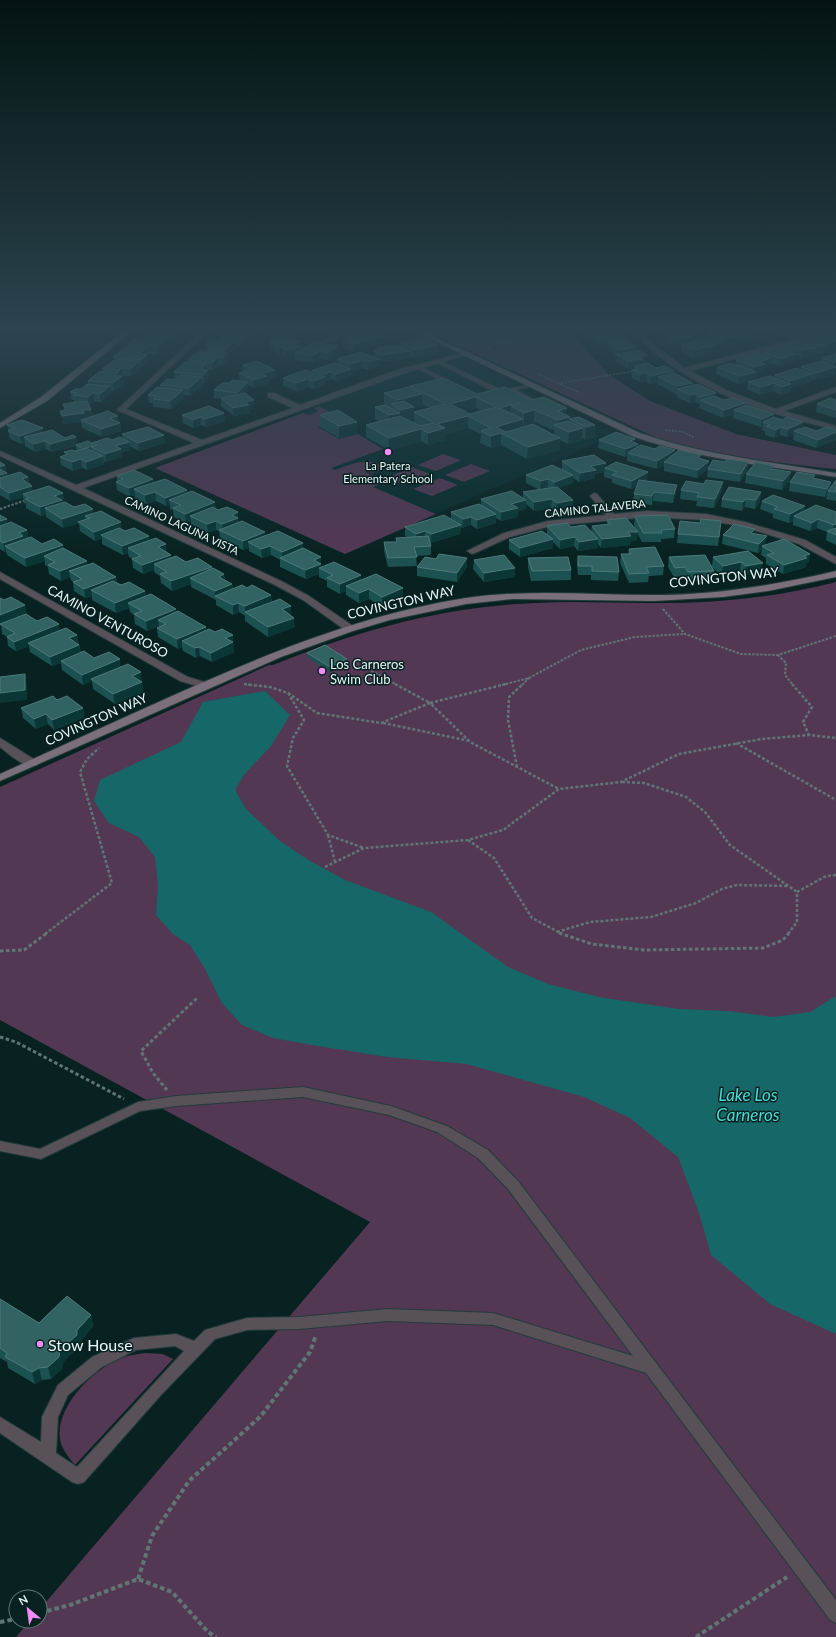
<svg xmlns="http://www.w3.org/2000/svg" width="836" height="1637" font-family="Lato,sans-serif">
  <rect width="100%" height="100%" fill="#072221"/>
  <path fill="#062c2c" d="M464,360L615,435L345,554L155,468L394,378Z"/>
  <path fill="#533854" d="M418,327H566L609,375L650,401L736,434L836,455V469C776,463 715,455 657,438Z
    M319,406L343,420L318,427L339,439L358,434L383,449L331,468L335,470C349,465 371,455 384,468L373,473L365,472L387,482L373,487L436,514L345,554L155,468L303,413L309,415L319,411L314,408Z
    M443,454L461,460L436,471L418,465Z
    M471,464L490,471L464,482L445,475Z
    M412,467L430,474L404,485L386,478Z
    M440,478L458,485L432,496L413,489Z
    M836,582V1637H16L30,1621H40V1609L370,1222L0,1020V787L269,665H273C356,631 445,606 536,603C573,601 610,603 647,603C710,604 775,598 836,582Z
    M145,1353L163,1354L173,1359L75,1465C69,1458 61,1448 60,1439C55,1406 95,1367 124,1357C130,1355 138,1354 145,1353Z"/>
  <path fill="#156867" d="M265,691L290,715L271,746L244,775L235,790L246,809L280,841L310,861L345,880L431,912L508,967L548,984L599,997L678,1009L727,1011L773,1017L810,1012L836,996V1334L770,1304L711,1255L699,1213L678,1157L630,1118L584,1097L467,1064L387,1057L312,1045L273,1038L242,1025L222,1003L205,969L190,945L173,934L156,915L158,885L155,857L139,837L109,823L94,801L100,780L181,742L203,702Z"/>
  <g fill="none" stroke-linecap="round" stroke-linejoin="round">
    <defs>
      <path id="lane" d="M437,361H441L502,390L533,384V386L516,390L535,400L530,401L509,392L495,394V392L437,363Z
        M416,366H420L455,384L450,385L416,368Z
        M303,1087L391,1106L447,1126L488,1150L518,1181L836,1600V1623L830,1620L646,1373L493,1325L388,1321L299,1329L247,1330L215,1339L161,1395L84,1482L78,1484L72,1482L0,1433V1417L41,1442L42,1417L58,1385L92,1357L134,1338L176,1334L194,1341L205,1330L247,1318L299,1317L388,1309L493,1313L633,1356L508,1189L478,1158L437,1132L389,1115L303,1097L176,1106L140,1111L41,1159L0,1151V1141L40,1149L138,1102L176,1096ZM175,1346L184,1351L77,1467L56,1453L58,1417L68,1395L102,1367L136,1350Z"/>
      <path id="street" d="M206,327H213L126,409L202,440L293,408L268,397V393H274L300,405L397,370L467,352L470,354L403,374L83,488L281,581L309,596L353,626L354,628L353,630H345L303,600L275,585L0,456V451L76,485L194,443L117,410Z
        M351,327H362L326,343L321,342L337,333Z
        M629,327H636L655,346L685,368L793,339L765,327H775L800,337L836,328V332L690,371L728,391L776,409L836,387V392L784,411L836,426V430C761,412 681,388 629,327Z
        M594,493L597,494L614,514L647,511L706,514L745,522L805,540L836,557V564L799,544L740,526L706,520L647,517L551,526L510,537L475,553L472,554L467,551L504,533L548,521L606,515L590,496Z
        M0,572L188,677L208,683L209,685L204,688L180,681L0,579Z
        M0,738L37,761L39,763L37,765C24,769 9,754 0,747Z"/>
      <path id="secondary" d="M129,327H137L47,401L0,428V423L41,397Z
        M405,327H414L640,433C704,455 770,462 836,473V477C768,466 700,459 634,437Z
        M836,571V577L768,591L723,597L654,601L513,599L466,604L390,620L353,631L281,657L0,781V774C57,748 114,722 172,696C266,654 363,614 466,598C528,589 591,595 654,595C715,595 776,585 836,571Z"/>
    </defs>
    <use href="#lane" stroke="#223c3b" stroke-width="2"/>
    <use href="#street" stroke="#223c3b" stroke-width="2"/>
    <use href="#secondary" stroke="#223c3b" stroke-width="2"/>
    <path stroke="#607675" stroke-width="1.5" stroke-dasharray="2 1.5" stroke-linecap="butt" d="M519,339L520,327
      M491,353L488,347L519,339L504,332
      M538,374L580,393
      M561,383L635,371
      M665,430L683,432L695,438"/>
    <path stroke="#607675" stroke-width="2" stroke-dasharray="2.5 1.5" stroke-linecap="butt" d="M0,509L26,500
      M663,609L685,634L741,654L778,655L836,636
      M778,655L786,663L785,675L793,685
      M368,669L397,685
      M244,684L251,685
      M502,685L529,678L581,650L635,637L685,634
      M522,685L529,678"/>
    <path stroke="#607675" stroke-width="2.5" stroke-dasharray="3 2" stroke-linecap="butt" d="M244,684L270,687L288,693L304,720L293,738L287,766L328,835L364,848
      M395,684L430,703L506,684
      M792,684L812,707L803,722L809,735
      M288,693L317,713L381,723L430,703L470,742L559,789
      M383,723L470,741
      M736,743L836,800
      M517,767L508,720L509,697L523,684
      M622,782L644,783L686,797L705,812L730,845L797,892
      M328,835L335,862
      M468,840L494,858L532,918L562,934
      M325,867L364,848L468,840L503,830L559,789L621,782L679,754L762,739L809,735L836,738
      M557,932L590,922L651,917L696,903L722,889L737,885L789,886
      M45,934L112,883L80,772L87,759L99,748
      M788,934L797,922V892L826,876L836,875"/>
    <path stroke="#607675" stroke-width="3" stroke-dasharray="3.5 2.5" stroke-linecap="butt" d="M559,933L592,944L644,950L763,948L783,940L789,933
      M0,951L24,950L47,933
      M0,1037L16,1042L124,1099
      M167,1090L153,1073L141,1051L197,998"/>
    <path stroke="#607675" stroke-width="4" stroke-dasharray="4.5 3" stroke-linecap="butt" d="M138,1579L152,1536L189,1481L260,1417L310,1352L316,1335
      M40,1613L73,1604L138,1579L172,1592L208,1632L216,1637
      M0,1622L16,1619
      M696,1637L787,1577"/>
    <use href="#lane" fill="#585158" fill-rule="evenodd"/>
    <use href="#street" fill="#585158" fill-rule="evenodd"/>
    <use href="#secondary" fill="#7a6f7a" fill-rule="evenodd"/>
  </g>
  <path fill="#1b5150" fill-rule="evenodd" d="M154,327L188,328L183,333L180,332V334L170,343H168V345L157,355L147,354L149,362L142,367H140V369L131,376H123L122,377L123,384L114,391H111V394L101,402L94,401L89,405L91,410L92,416L118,422L120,423L121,431L102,437L82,428L81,422L63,424L62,419L60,411L64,410L63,404L74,402V400H72L70,392L81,389L88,384V381L103,371L102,369L114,360L113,357L128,347V344L141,340L147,336L146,333Z
    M224,327H259L255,330H250L247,333L250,342L245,347L235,346V348L229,355V360L223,365H219L213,370H208L209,377L204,383H202V385L190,396L184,395V398L171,409L153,407V403H149L148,395L160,388V385L174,380V372L188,362V360L197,355V353L207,351L206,344L220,339L219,332Z
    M279,327H319V330L310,334L303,332V335L298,340L300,342L301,349L338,346L339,354L328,360L320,359L313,363L295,360V356L286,357L283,355L280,356L271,349L270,342H272L271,335Z
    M365,327H400V335L383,339V343L354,351L342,347V339L352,336V331L365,329Z
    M450,327H474V330L458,333L450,328Z
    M582,327H617V329L622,333V340L636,351L647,355L646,363L643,364L674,373L693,383L692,386L716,393L715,397L724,400L745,403V405L774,414L773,418L802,428L816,431L836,430V440L816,448L793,440L794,434L787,437L780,435L774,438L765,435V431L762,430L763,426L761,427L733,418L734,414L723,418L699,408L700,404L695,402L689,403L677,397V394H676L657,384L658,382L650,384L646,381L640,382L632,378V370H634V368L628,369L616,361L617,357L607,348V346L599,347L590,338V336H589Z
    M653,327H687V331L694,337V341L716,345L715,352L694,358L681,352L682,345L673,346L665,341L666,335L662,336Z
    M710,327H759L758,339L747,341L743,340L742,342L722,346L708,340L709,330L713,329Z
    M836,333V348L827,350H825V352L801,358L796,355L795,361L779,366L770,363V365L764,367V371L756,374L755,380L774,378L775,375L801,370V367L821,361L822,358L836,354L835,375L815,380L812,379L811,382L790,388V392L781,395L773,391L760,395L747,389L748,382L753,380L738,384L716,374L717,367L735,365L736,360L762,354V352L787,346V344L815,340V338Z
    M401,343L437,345V353L414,358L410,355V358L381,362L379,361V366L368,370L363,368L351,372V376L336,381L331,379L325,381V385L314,389L308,387L297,391L283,386V378L312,373V370L337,364V359L374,357V351L377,350V348L401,346Z
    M243,365L275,370L276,377L268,380V384L254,388L248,385V390L245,393L254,408L249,409L250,413L234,416L221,406V399L214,398V390L229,383L241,381H240L239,373L243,372Z
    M410,386L477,394L531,400L567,415L569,419L595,425V437L585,440L583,438L582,440L568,444L560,440V450L527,459L501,445L491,448L480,443L481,434L468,428L445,434V440L428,445L421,441L389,450L366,437V425L379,421L375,419V407L384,405V393L410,388ZM422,404L430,408L414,412V423L408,420L414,418V408L422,406ZM476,408L481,411L470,414L465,411ZM534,422L554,430V434L522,427V424L524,425Z
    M836,400V418L816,412L817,404Z
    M224,413L225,421L206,427L201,425L193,428L183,423L182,415Z
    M320,415L357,422V434L339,438L320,427Z
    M7,425L43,432L65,438L76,437L77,445L123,439L122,434L165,443L139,451L129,446L130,450L121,453L122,457L106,462L104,461V464L87,470L82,468L73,471L61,465L60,457L65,455L64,452L75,451L78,450L76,449V446L51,452L46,449L35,452L25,446V443L22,444L10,439Z
    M635,439V443L638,444V447L655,449L675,450L674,454L709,461L708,469L697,478L664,471V465L657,469L627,461V456L625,457L598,448L599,440Z
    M562,461L606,463V468L647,480L645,481L676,493L673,503L653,501L652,505L633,503L634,494L637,486L631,489L612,483V479L604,477V472L595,474V478L579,482L573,478V483L559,488L573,500L572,509L556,512L551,508L534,511L526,504V509L518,511L517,517L501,521L496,518V523L477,529L471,525L462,528L461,527L460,534L430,543L431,546V555L416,556L417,566L388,567L384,551V542H397L396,538L407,537L405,536V527L451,519V512L481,505V499L523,498V492L540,490L526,483V475L562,470Z
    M0,462L5,465L6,472L7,473L8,476L28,477L30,484L32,486L33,491L63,493L64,502L74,507L94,513L125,531L150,540L167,553L171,558L212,569L224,574L225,580L232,584L233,589L247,588L271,595L272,602L291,606V616L295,627L268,637L245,621V616L239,612L233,615L216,605V600L191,587V584L172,591L161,583L160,576L155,573L154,570L143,574L133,568L132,559L129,557L128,553L123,555L102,544V538L95,541L80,531L79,523L63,528L46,517V514L41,516L26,508V504L24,503L23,497L10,501L0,495Z
    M748,462L747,470L740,482L707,477L708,469Z
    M791,472L789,481L782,490L745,483L746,474Z
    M117,476L153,479L154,483L187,490V493L239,521L238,522L265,536L303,543V548L321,557V567L361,580L403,597L382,606L369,599L359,603L346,595V591L340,594L327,587V581L319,577V574L306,579L280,567V560L271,555L262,558L249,551V548L243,550L220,538L219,531L216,530L208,533L191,524V521L186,523L174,517L173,510L170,509V505L166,506L156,501L146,504L135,498V495L130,497L117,490L116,482L117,481Z
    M814,478L830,487L836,480V501L826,499L827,495L825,497L789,491L790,482Z
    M729,487L760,501L755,509L745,507L742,511L721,507L722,499Z
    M681,490L722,491L714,508L696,506L697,501L680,499Z
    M762,501L804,511L836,512V545L826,540L827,532L817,528L810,531L793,525V521L789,523L773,518V514L760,509Z
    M0,515L7,523L27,530L28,538L42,544L64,549L87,561V565L116,577L117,583L121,585L145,591L146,596L177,612L206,630L233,644L234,652L212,662L200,656L196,658L183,651L182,647L178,649L158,637L157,628L159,627V626L147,631L135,624L134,615L130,612L129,608L116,613L92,600V596L85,598L74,591L73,582L71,580L70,577L61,581L49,574L48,567L45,565V561L26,567L7,555L6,551L5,552L0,549Z
    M635,516L675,529L674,538L661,539V542H642L637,533V540L631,541L630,545L601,548L598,544V548L578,551L574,546L560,549L553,542V548L520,557L509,549V540L547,535V526L571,527L591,532L592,526L607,524V520L636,530L634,525Z
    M721,521L718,546L677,543L678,534L700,523Z
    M754,533L765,545L809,563H806V567L783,574L766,564V558L761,555L762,549L758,553L722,544L723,535Z
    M629,549L664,566L663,575L649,576L648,582L629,583L620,563L621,554H628Z
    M748,551L761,572L744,575L740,571L721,575L712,567L714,571L713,580L687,581L684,576L674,577L668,567L669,557L712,566L713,557Z
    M578,556L619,572L618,581L591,580V575H578L577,565Z
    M528,558L571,570V580L531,581L528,567Z
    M474,560L515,568V577L484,582L473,569Z
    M417,567H467L457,582L417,576Z
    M0,598L37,621L60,630L77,635L81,653L121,667L142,682L143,692L115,704L93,689L92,681L83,685L62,670L61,663L52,666L30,652L29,646L16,651L8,646L7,637L2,634L1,625H0Z
    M307,653L347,659V664L330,672L307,657Z
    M57,700L83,708L84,718L54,730L48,724L36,729L23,718L21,708Z
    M0,1299L39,1323L91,1315L93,1326L80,1342L79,1347L63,1362L62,1369L51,1379L42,1380L35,1384L8,1368L7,1362L0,1358Z"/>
  <path fill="#0a3736" d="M179,327H180V334L170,343L169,335Z
    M182,327H188V328L183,333Z
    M244,327H249L250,330L247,333V336L242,334L244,331Z
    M255,327H259L255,330Z
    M309,327H319V330L310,334Z
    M400,327V335L383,339V343L354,351V344L379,337V332Z
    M467,327H474V330L458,333V329Z
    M676,327H687V334L670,330L669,335L666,333V335L662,336L663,328Z
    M717,327H728L717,330Z
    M759,327L758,339L747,341V334L749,328Z
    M303,328V335L297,342L296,334Z
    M622,333V340L607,341V346L599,347L600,340L610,334Z
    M289,334V341L286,344V337Z
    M743,334L742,342L722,346V339Z
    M249,335L250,342L245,347L244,340Z
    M694,337V344L682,345L673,346L674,339Z
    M168,338V345L157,355L156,347Z
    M235,341V348L229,355V360L223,365V358L225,356L224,351Z
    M836,341V348L827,350L828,343Z
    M300,342L301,349L295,353V356L286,357V350L293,343Z
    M437,345V353L414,358V350Z
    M716,345L715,352L694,358V350Z
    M826,345L825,352L801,358L803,350Z
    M338,346L339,354L328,360V353Z
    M146,348L147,355L148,354L149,362L142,367L140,353Z
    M279,348H283V355L280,356Z
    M636,348V356L618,355L619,350Z
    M797,350L795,361L779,366L780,359L790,352Z
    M320,351V359L313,363L312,356Z
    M410,351V358L381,362V355Z
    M647,355L646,363L643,364V367L635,366L634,368L628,369L629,362L639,357Z
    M218,357L219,365L213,370L212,363Z
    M771,358L770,365L764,367V371L756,374L755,380L738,384L739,376L754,372L755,367L759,362Z
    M379,359V366L368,370V362Z
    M363,360V368L351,372V376L336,381V374L350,369V364Z
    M140,361V369L131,376L130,369Z
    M836,362V369H835V375L815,380L816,373L833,368V363Z
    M206,364L207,371L208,370L209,377L204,383L203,375L201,369Z
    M122,368L123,376L122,377L123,384L114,391L113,383L114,376L118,373V379L119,378V371Z
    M275,370L276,377L268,380V384L254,388L253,380L262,373Z
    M674,371L673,379L658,377V382L650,384L651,376Z
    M331,372V379L325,381V385L314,389L313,381L323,378V374Z
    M647,373L646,381L640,382V374Z
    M812,374L811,382L790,388V392L781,395L782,387L790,385V381Z
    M202,377V385L190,396L189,388Z
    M308,379V387L297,391L296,383Z
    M248,382V390L237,401V393Z
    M693,383L692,391L677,389V394H676L677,386Z
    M774,383L773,391L760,395L761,387Z
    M110,386L111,394L101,402L100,394Z
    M183,390L184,398L171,409L170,401Z
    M93,393L94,401L89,405L88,397Z
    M716,393L715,401L700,400V404V397Z
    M422,394V406L414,408V418L400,422V410L397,408V400Z
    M696,394L695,402L689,403L690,395Z
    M476,397V408L450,415V404Z
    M254,400V408L249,409L250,413L234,416L233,408L245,402Z
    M518,403V410L511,406L510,417L500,408Z
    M745,403L744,411L734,410V414L723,418L724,410Z
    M567,408V417H570L569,429L558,427V411Z
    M83,410H91L92,418L81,420V422L63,424L62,416Z
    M534,410V422L524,425V413Z
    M224,413L225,421L206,427L205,419Z
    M400,413V425L389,427V415Z
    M774,414L772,422H763V426L761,427L762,419Z
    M118,416V424L120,423L121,431L102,437L101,429L110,418Z
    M468,416V428L445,434V440L428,445V433L437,424Z
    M201,417V425L193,428V420Z
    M523,419L522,431L501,433V445L491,448V436L496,427Z
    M357,422V434L339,438V426Z
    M803,422L802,430L794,431V434L787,437L788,429Z
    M595,425V437L585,440L586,427Z
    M781,427L780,435L774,438L776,430Z
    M43,428L44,436L24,437L25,443L22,444L20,436Z
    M583,428L582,440L568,444L569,432Z
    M421,429V441L389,450V438Z
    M836,432V440L816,448L818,440Z
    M164,435L165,443L139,451L138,443Z
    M76,437L77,445L51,452L50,444Z
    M560,438V450L527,459L528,447Z
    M635,439V445L638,444L637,452L628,453L627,456L625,457L626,449L630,441Z
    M45,441L46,449L35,452L33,444Z
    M129,442L130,450L121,453L122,457L106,462L105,454L115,446Z
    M93,446L91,447V451L83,449Z
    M675,450L674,458L664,462V465L657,469V461Z
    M103,456L104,464L87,470L86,462Z
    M81,459L82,468L73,471L72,462Z
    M709,461L708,469L697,478L698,470Z
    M748,462L747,470L740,482L741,474Z
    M606,463V469L605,468L604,472L595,474V478L579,482L580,473L591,466Z
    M5,465L8,481L0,484V467Z
    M648,472L647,480L631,489L632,481Z
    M791,472L789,481L782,490L783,481Z
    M573,475V483L554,490L555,482Z
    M28,477L30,486L22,479Z
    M153,479L154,488L134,489L135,495L130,497L129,488Z
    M548,479V487L540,490L541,481Z
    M723,482L722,491L714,508L715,499Z
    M831,482L830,490L828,491L827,495L825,497L827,489Z
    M677,485L676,493L673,503L674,494Z
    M32,486L34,494H23V497L10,501L9,493Z
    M187,490V499L169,500L170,505L166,506L165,498Z
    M155,492L156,501L146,504L145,495Z
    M654,492L653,501L652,505V496Z
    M761,492L760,501L755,509L756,500Z
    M63,493L64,502L45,508L46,514L41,516L40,507L54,496Z
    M552,499L551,508L534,511V502Z
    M746,499L745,507L742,511L743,502Z
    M526,500V509L518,511L517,517L501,521V512L511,504Z
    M573,500L572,509L556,512L557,503Z
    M215,502L216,511L190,516L191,521L186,523L185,514Z
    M805,506L804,515L794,516L793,521L789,523L790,514Z
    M93,509L94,518H90L85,516L86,521L63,528L62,519Z
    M238,512L239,527L223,531L222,524L232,515Z
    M496,514V523L477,529V520Z
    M471,517V525L462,528L463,519Z
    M7,519L8,528L0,531V521Z
    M818,519L817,528L810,531L812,523Z
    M216,521V530L208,533L207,524Z
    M121,522L122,531L101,535L102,538L95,541L94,532Z
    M836,524V532L832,534L834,525Z
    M461,525L460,534L431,543V534Z
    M27,530L28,539L5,546L6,551L5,552L3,543L19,533Z
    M425,531V540L416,543V534Z
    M265,532L266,541L248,542L249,548L243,550V541Z
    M628,532H638L637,540L631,541L630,545L601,548L602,539Z
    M149,536L150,545L128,548V553L123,555L122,546Z
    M767,536L765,545L762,546V549L758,553L759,544Z
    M575,537L574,546L560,549V540Z
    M553,539V548L520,557V548Z
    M598,539V548L578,551L579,542Z
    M303,543V552L282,559V552Z
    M166,544L167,553L158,547Z
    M63,545L64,554L44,556L45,561L26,567L25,558Z
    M270,546L271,555L262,558L261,549Z
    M810,554L809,563H806V567L783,574L784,565L804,556Z
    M171,555L172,564H154V570L143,574L142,565Z
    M321,557V569L319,568V574L306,579L305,570L314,560Z
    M467,558V567L457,582V573Z
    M87,561L88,570L69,571L70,577L61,581L60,571Z
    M741,562L740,571L721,575L723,566Z
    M763,563L761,572L744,575L746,566Z
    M212,567L213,576L190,578L191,584L172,591L171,581Z
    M515,568V577L484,582V573Z
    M224,574L225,584L219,577Z
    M361,575V585L346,586V591L340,594V584Z
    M116,577L118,587L91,590L92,596L85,598L84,589Z
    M232,584L233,593L215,596V591Z
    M403,588V597L382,606V597Z
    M369,589V599L359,603V593Z
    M145,591L146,600L128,603L129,608L116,613L115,603Z
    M271,595L272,605L245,612V606Z
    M238,603L239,612L233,615V605Z
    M25,605L27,615L0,624V625V615Z
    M291,606V616L282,609Z
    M176,609L177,618L158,620L159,626L147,631L146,621Z
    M294,618L295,627L268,637V627Z
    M59,624L60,633L28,643L29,646L16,651L14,642Z
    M206,627L207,636L182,641V647L178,649L177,639Z
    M77,635L79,645L69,638Z
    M233,635L234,652L212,662L211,653L225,638Z
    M79,645L81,655L61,661V663L52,666L50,657Z
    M199,647L200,656L196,658L195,648Z
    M120,659L121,669L91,679L92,681L83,685L82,675Z
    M347,659V664L330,672V667Z
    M141,672L142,682L133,686L132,676Z
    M25,674L27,684V700L0,703V693Z
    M142,682L143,692L115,704L113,694Z
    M83,708L84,718L54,730L52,720Z
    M46,714L48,724L36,729L34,719Z
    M91,1315L93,1326L80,1342L79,1347L63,1362L62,1369L51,1379L48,1367L60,1350Z
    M39,1368L42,1380L35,1384L32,1372Z"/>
  <path fill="#316362" stroke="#4e7a79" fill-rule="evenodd" d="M154,327H179L169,335L146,333Z
    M224,327L246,329L242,334L249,335L244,340L221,338L227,333L219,332Z
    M279,327H301L303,328L296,334H289L286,337L271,335Z
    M369,327H399L379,332Z
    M455,327H467L458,329Z
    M589,327H608L590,329Z
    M662,327H676L663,328Z
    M732,327H750L749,328L759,332L747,334Z
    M363,328L383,336L354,344L342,339L360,334L352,331Z
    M719,328L723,330L729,328L743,334L722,339L709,333L713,332L709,330Z
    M617,329L622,333L610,334L614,338L600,340L590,331Z
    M683,329L694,337L674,339L666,333H673L670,330Z
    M836,333V341L828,343L815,338Z
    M147,336L168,338L156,347L128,344L134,340H141Z
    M294,338L300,342L293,343L300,347L286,350L283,348H279L270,342Z
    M424,338L437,345L414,350L401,343Z
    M810,338L826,345L803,350L787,344Z
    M212,339L235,341L224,351L208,349L213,345L206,344Z
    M625,339L636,348L619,350L607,341Z
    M702,339L716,345L694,350L682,345Z
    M314,342L338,346L328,353L320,351L312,356L295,353Z
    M398,345L410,351L381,355L374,351L380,349L377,348Z
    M127,346L146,348L140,353L148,354L141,360L113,357Z
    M785,346L797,350L790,352L796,354L780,359L762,352Z
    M200,350L228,353L223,358L218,357L212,363L188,360L194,355H201L203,354L197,353Z
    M639,350L647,355L639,357L643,359L629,362L617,354Z
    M361,352L379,359L368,362L363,360L350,364L337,359Z
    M757,353L771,358L759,362L765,364L755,367L736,360Z
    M836,354V362L833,363L822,358Z
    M116,359L140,361L130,369L122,368L119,371L102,369Z
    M257,361L275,370L262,373L267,376L253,380L239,373L252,369L243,365Z
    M821,361L836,367L816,373L801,367Z
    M185,362L206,364L201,369L208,370L203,375L174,372Z
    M335,363L351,369L336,374L331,372L323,374L312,370Z
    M648,363L656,368L665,366L674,371L651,376L647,373L640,374L632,370L639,369L635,366Z
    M731,363L736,366L740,365L756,372L739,376L717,367Z
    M797,368L812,374L790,381L775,375Z
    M305,370L325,377L313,381L308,379L296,383L283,378Z
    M100,371L118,373L114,376H122L113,383L88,381Z
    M674,373L693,383L677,386L658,377Z
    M181,375L202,377L189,388L160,385L167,379L175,380Z
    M770,376L791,384L782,387L774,383L761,387L748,382Z
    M444,378L477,394L505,387L531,400L544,397L567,408L558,411L570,417L558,420L534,410L524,413L511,406L520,404L518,403L500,408L523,419L496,427L506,432L533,424L560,438L528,447L501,433L491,436L481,431L491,428L468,416L437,424L445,428L428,433L421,429L389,438L366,425L400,416L420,426L434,423L414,412L445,404L410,386ZM476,397L496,407L470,414L450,404Z
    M232,380L248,382L237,393L214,390L222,383H229Z
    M87,384L110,386L100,394L93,393L88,397L73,395L77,393L70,392L75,389H81Z
    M698,384L716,393L700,397L696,394L690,395L677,389Z
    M157,387L183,390L170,401L153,399L157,396L148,395Z
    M409,387L422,394L397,400L384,393Z
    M245,393L254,400L245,402L249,405L233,408L221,398Z
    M714,396L724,400L733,398L745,403L724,410L700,400Z
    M830,398L836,400V410L817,404Z
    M87,401L91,410H83L84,413L62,416L60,411L66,410L63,404Z
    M404,401L414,407L400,410L391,404Z
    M385,405L400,413L389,415L375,407Z
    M746,405L774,414L762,419L734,410Z
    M209,406L224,413L205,419L201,417L193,420L182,415Z
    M338,410L357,422L339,426L320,415Z
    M108,411L118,416L110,418L120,423L101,429L81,420Z
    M579,417L595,425L586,427L569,419Z
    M774,417L782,420L787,417L803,422L788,429L781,427L776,430L766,426L770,425L763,422Z
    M22,420L43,428L20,436L8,431L15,428L7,425Z
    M568,421L583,428L569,432L554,425Z
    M148,427L164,435L138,443L122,434Z
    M805,427L816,431L827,427L836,430V432L818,440L794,431Z
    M52,430L65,438L73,435L76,437L50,444L45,441L33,444L24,437Z
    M616,432L635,439L630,441L638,444L626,449L599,440Z
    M120,437L129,442L115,446L121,449L105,454L91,447L97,445L92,443L107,438L112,440Z
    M88,441L92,443L93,446L83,449L76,445Z
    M640,445L655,449L660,446L675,450L657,461L628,453Z
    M86,448L103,456L86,462L81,459L72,462L60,457L68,454L64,452L72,450L75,451Z
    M679,450L701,455L698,458L709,461L698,470L664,462Z
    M594,455L606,463L591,466L596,470L580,473L562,461Z
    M727,459L748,462L741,474L708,469L713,460L725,462Z
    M0,462L5,465L0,467Z
    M616,462L648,472L632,481L612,475L617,472L605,468Z
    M756,462L774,466L771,469L791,472L783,481L746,474Z
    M552,465L573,475L555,482L548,479L541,481L526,475Z
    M0,469L7,473L0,475Z
    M134,470L153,479L129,488L116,482L123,479L117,476Z
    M20,472L28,477L22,479L32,486L9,493L0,487V478Z
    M797,472L815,475L813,478L831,482L827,489L790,482Z
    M165,479L187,490L165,498L155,492L145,495L134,489Z
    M639,480L677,485L674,494L654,492L652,496L634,494Z
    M706,480L723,482L715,499L697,497L699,493L681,490L686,481L704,484Z
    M836,480V492L828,491Z
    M49,486L63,493L54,496L62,500L40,507L25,499L29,498L23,494Z
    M557,487L573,500L557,503L552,499L534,502L523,492Z
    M729,487L761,492L756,500L746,499L743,502L722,499Z
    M192,491L215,502L185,514L173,508L181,505L169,500Z
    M512,491L526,500L511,504L518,508L501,512L481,499Z
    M773,495L805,506L790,514L774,509L778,507L762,501Z
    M65,502L74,507L85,504L93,509L62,519L45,508Z
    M479,504L496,514L477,520L471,517L463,519L451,512Z
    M816,505L836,512V524L834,525L818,519L812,523L794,516Z
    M213,507L218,510L227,507L238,512L232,515L238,518L222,524L216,521L207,524L190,516Z
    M101,511L121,522L94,532L78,522L90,518L85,516Z
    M0,515L7,519L0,521Z
    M444,515L461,525L431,534L425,531L416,534L405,527Z
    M668,515L675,529L661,530L662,533H643L635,516Z
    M626,518L638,532H628L631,536L602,539L592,526L610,524L607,520Z
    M701,519L721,521L719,537L678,534L680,521L700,523Z
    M242,521L265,532L243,541L219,530Z
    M11,522L27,530L19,533L23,536L3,543L0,541V526Z
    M567,523L571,527L585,525L598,539L579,542L575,537L560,540L547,526Z
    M734,524L755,529L751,533L767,536L759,544L723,535Z
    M119,528L125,531L134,528L149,536L122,546L101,535Z
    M836,528V535L827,531Z
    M278,531L303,543L282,552L270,546L261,549L248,542Z
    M542,531L553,539L520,548L509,540Z
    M428,536L431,546L414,547L417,557L388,558L384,542H397L396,538Z
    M31,537L42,544L54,539L63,545L25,558L5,546Z
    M156,538L166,544L158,547L171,555L142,565L132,559L141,556L128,548Z
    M784,539L810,554L804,556L807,558L784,565L767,555L774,553L762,546Z
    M655,547L664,566L646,567L649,573L629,574L621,554H631L629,549Z
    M63,548L87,561L60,571L48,565L55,562L44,556Z
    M303,548L321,557L314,560L321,564L305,570L280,558Z
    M748,551L763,563L746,566L741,562L723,566L713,557Z
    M439,554L467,558L457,573L417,567L425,557L436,559Z
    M504,555L515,568L484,573L474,560Z
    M705,555L714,571L688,572L685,567L675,568L669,557Z
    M176,556L186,562L198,558L212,567L171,581L160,574L167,572L154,564Z
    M578,556L617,557L619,572L592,571V566H578Z
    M568,557L571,570L532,571L528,558Z
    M334,562L361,575L340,584L327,578L333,575L319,568Z
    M93,563L116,577L84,589L73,582L82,579L69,571Z
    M213,568L224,574L219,577L232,584L215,591L190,578Z
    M376,574L403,588L382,597L369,589L359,593L346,586Z
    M113,581L121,585L129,582L145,591L115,603L91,590Z
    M242,585L247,588L252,585L271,595L245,606L238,603L233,605L215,596Z
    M151,594L176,609L146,621L134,614L142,611L128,603Z
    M11,597L25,605L0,615V598L4,600Z
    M280,599L291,606L282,609L294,618L268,627L245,612Z
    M178,611L206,627L177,639L157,628L166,624L158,620Z
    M26,614L37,621L47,617L59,624L14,642L7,637L15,633L0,624Z
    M66,628L77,635L69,638L79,645L50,657L28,643Z
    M209,629L215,632L222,629L233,635L225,638L233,642L211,653L199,647L195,648L182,641Z
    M325,645L347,659L330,667L307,653Z
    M84,651L94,658L109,652L120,659L82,675L61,661Z
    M128,664L141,672L132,676L142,682L113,694L91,679Z
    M25,674V690L0,693V677Z
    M53,696L57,700L67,696L83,708L52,720L46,714L34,719L21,708Z
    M67,1296L91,1315L77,1330V1335L60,1350L59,1357L48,1367L39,1368L32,1372L5,1357L7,1353L0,1348V1299L39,1323Z"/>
  <linearGradient id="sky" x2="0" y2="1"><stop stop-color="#041312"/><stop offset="0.59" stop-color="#2b444e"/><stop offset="1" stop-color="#2b444e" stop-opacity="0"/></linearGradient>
  <rect width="836" height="557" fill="url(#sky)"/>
  <g fill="#f18bf5" stroke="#072221" stroke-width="1.5">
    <circle cx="388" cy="452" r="4"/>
    <circle cx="322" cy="671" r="4"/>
    <circle cx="40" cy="1344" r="4"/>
  </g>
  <g text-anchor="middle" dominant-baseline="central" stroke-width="3" stroke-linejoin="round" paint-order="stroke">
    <g font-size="11" fill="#e8f7f6" stroke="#072221">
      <text x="388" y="465">La Patera<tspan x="388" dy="13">Elementary School</tspan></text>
    </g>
    <g font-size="11" fill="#e8f7f6" stroke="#072221">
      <text transform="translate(595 508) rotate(-6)">CAMINO TALAVERA</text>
      <text transform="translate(182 525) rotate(25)">CAMINO LAGUNA VISTA</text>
    </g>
    <g font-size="13" fill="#e8f7f6" stroke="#072221">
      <text transform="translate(724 577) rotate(-6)">COVINGTON WAY</text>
      <text transform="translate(401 602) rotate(-13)">COVINGTON WAY</text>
      <text transform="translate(108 621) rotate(29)">CAMINO VENTUROSO</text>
      <text transform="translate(96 719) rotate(-24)">COVINGTON WAY</text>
    </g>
    <g font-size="13" fill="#e8f7f6" stroke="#072221" text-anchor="start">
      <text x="330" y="664">Los Carneros<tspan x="330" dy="15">Swim Club</tspan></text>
    </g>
    <g font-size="16" fill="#e8f7f6" stroke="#072221" text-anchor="start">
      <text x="48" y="1344">Stow House</text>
    </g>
    <g font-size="17" font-style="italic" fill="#46dcd9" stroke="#072221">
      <text x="748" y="1094">Lake Los<tspan x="748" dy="20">Carneros</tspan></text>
    </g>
  </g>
  <g transform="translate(28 1609) rotate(331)"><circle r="19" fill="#072221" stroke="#617776"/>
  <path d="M0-3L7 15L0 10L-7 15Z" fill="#f18bf5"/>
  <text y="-6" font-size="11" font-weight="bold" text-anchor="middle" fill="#e8f7f6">N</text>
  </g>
</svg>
